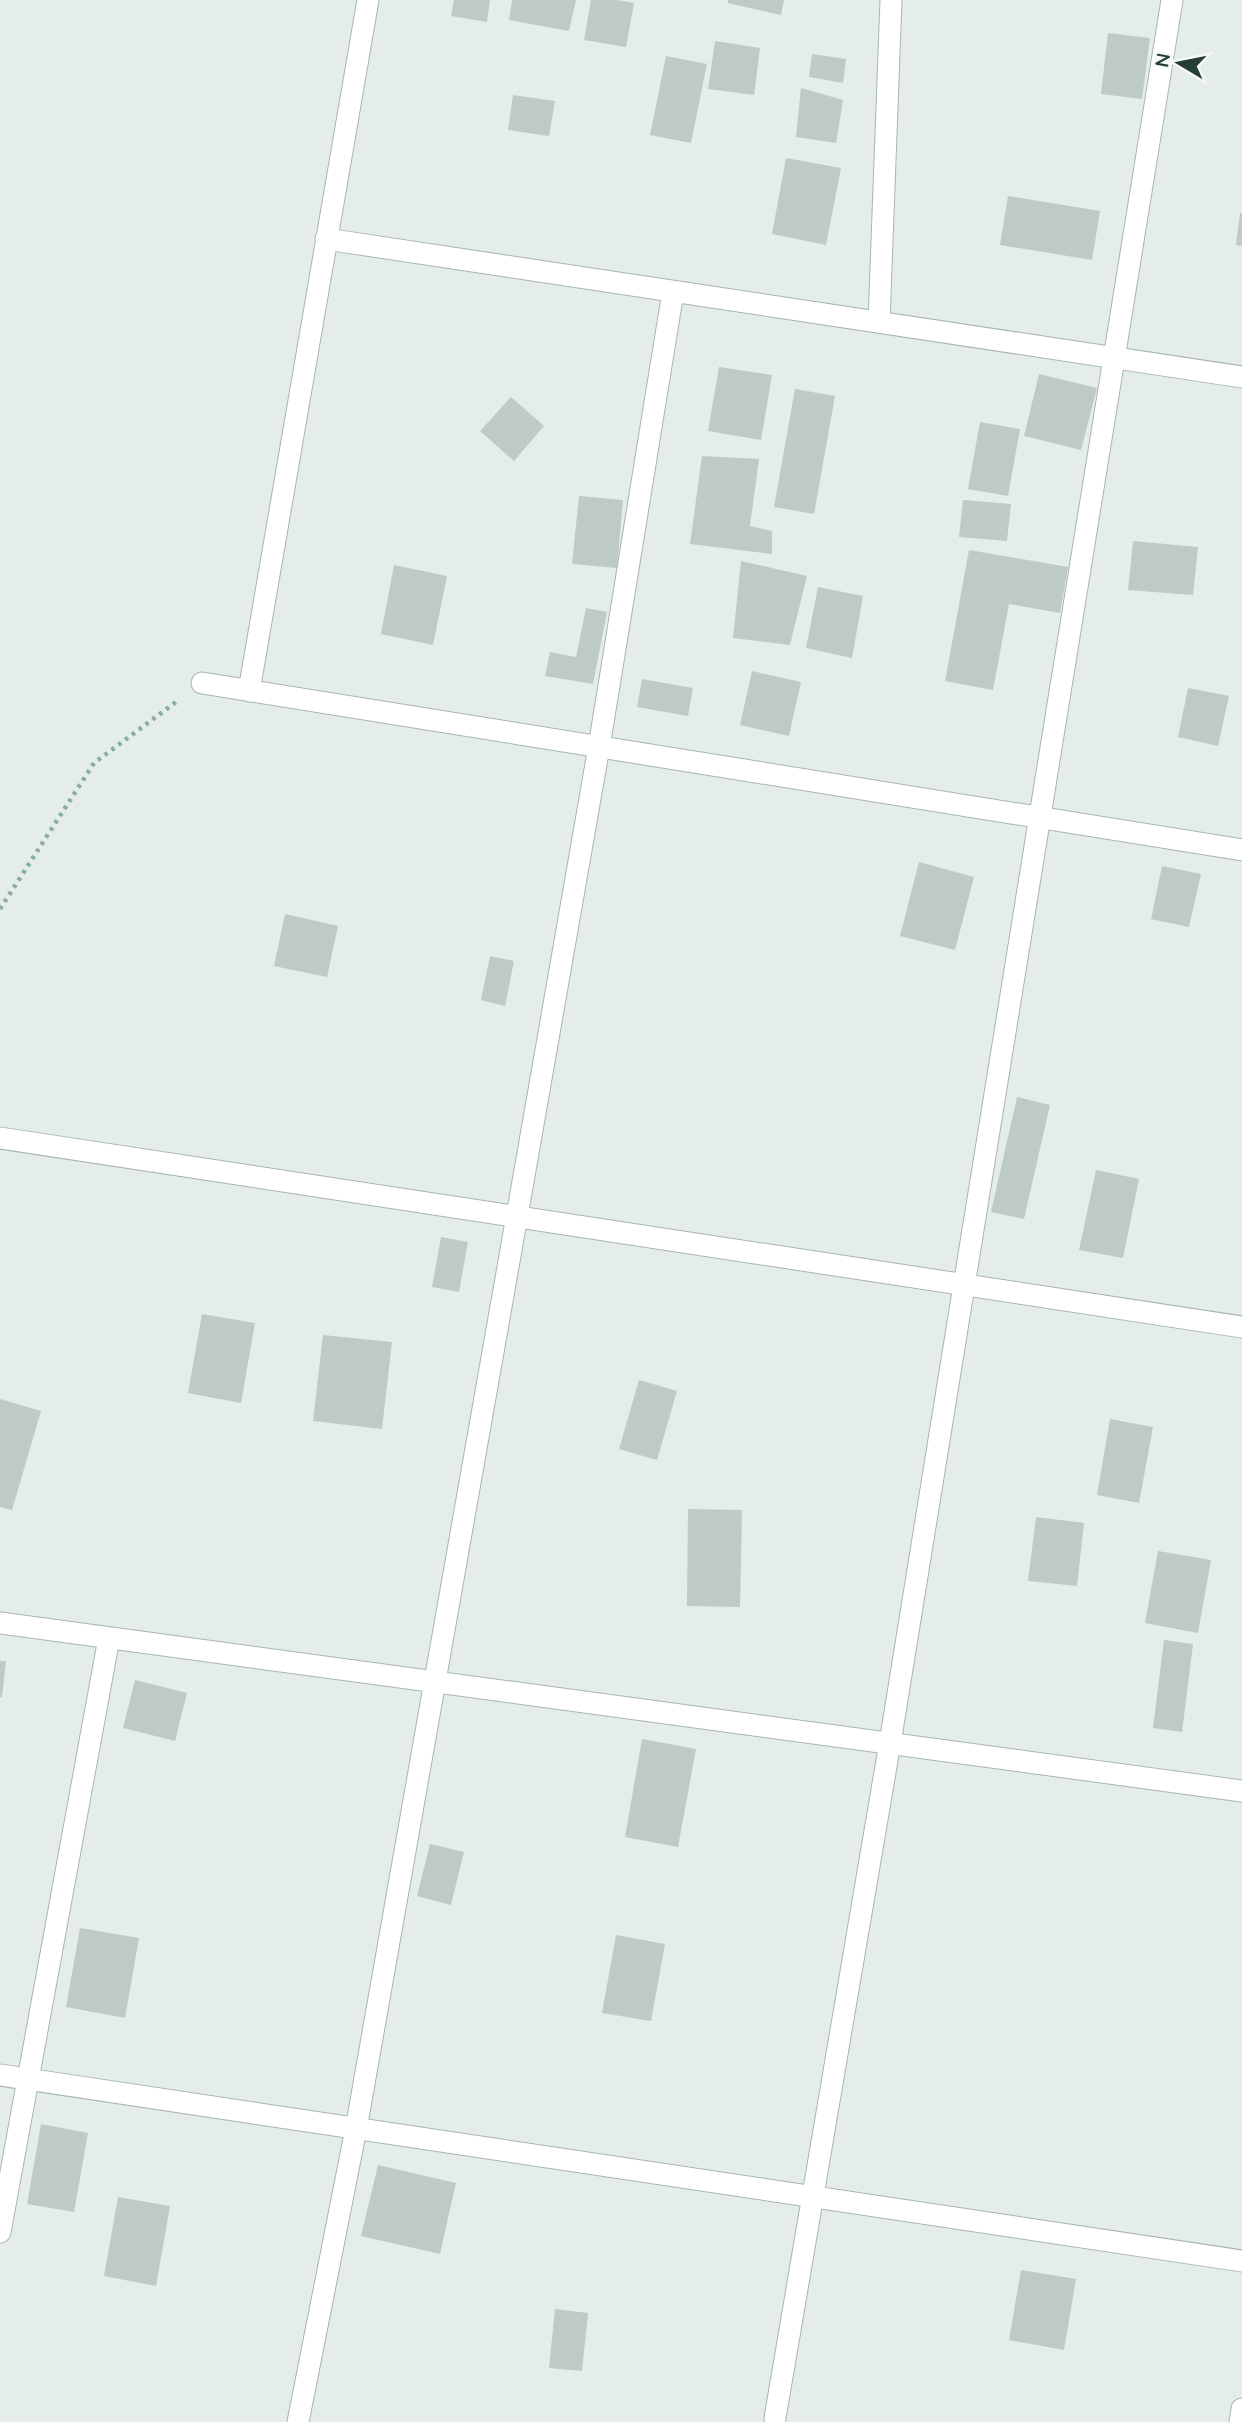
<svg xmlns="http://www.w3.org/2000/svg" width="1242" height="2422" font-family="Quicksand,sans-serif">
  <rect width="100%" height="100%" fill="#e5ede9"/>
  <path fill="#bdcac5" d="M454,0H490L487,22L451,16Z
    M512,0H576L569,31L509,20Z
    M591,0H617L634,3L626,47L584,40Z
    M728,0H784L781,15L728,3Z
    M1108,33L1150,38L1142,99L1101,94Z
    M715,41L760,48L754,95L708,89Z
    M812,54L846,59L843,83L809,77Z
    M666,56L707,64L691,143L650,135Z
    M801,88L843,100L836,143L796,137Z
    M513,95L555,101L549,136L508,130Z
    M786,158L841,168L826,245L772,234Z
    M1008,196L1100,211L1092,260L1000,245Z
    M1240,213H1242V246L1236,245Z
    M719,367L772,375L761,440L708,431Z
    M1039,374L1097,388L1081,450L1024,436Z
    M795,389L835,396L814,514L774,507Z
    M511,397L544,426L514,461L480,431Z
    M980,422L1020,429L1008,496L968,489Z
    M702,456L759,459L750,526L772,531V554L690,544Z
    M579,496L623,500L617,568L572,564Z
    M963,500L1011,504L1007,541L959,537Z
    M1133,541L1198,547L1193,595L1128,590Z
    M969,550L1068,567L1060,613L1009,604L993,690L945,681Z
    M741,561L807,576L790,645L733,638Z
    M394,565L447,576L433,645L381,634Z
    M818,587L863,596L852,658L806,648Z
    M586,608L607,612L593,684L545,676L550,652L576,657Z
    M752,671L801,682L789,736L740,725Z
    M642,679L693,688L688,716L637,707Z
    M1188,688L1229,696L1218,746L1178,737Z
    M919,862L974,877L955,950L900,936Z
    M1162,866L1201,874L1189,927L1151,919Z
    M285,914L338,926L327,977L274,966Z
    M490,956L514,961L505,1006L481,1000Z
    M1017,1097L1050,1105L1024,1219L991,1212Z
    M1096,1170L1139,1179L1123,1258L1079,1250Z
    M441,1237L468,1242L459,1292L432,1287Z
    M202,1314L255,1323L241,1403L188,1393Z
    M323,1335L392,1342L382,1429L313,1421Z
    M639,1380L677,1391L657,1460L619,1449Z
    M0,1399L41,1411L12,1510L0,1507Z
    M1110,1419L1153,1427L1139,1503L1097,1495Z
    M688,1509L742,1510L740,1607L687,1606Z
    M1036,1517L1084,1523L1077,1586L1028,1581Z
    M1158,1551L1211,1560L1198,1633L1145,1623Z
    M1164,1640L1193,1644L1182,1732L1153,1728Z
    M0,1661H6L2,1697H0Z
    M135,1680L187,1693L175,1741L123,1728Z
    M642,1739L696,1749L678,1847L625,1837Z
    M430,1844L464,1852L451,1905L417,1896Z
    M80,1928L139,1938L125,2018L66,2007Z
    M616,1935L665,1944L651,2021L602,2013Z
    M41,2124L88,2133L74,2212L27,2204Z
    M378,2165L456,2183L440,2254L361,2236Z
    M118,2197L170,2206L156,2286L104,2276Z
    M1021,2270L1076,2279L1064,2350L1009,2340Z
    M555,2309L588,2313L582,2371L549,2368Z"/>
  <g fill="none" stroke-linecap="round" stroke-linejoin="round">
    <defs>
      <path id="minor" d="M326,239L1242,377
        M879,322L891,0
        M202,683L1242,850
        M249,691L368,0
        M0,1138L1242,1327
        M0,1623L1242,1791
        M0,2075L1242,2261
        M0,2232L109,1638
        M775,2418L890,1743L1172,0
        M298,2422L356,2129L517,1216L599,747L673,292
        M1240,2422L1242,2409"/>
    </defs>
    <use href="#minor" stroke="#a8b5b0" stroke-width="23"/>
    <path stroke="#88aea1" stroke-width="4.5" stroke-dasharray="3.5 5" stroke-linecap="butt" d="M0,909L94,763L176,702"/>
    <use href="#minor" stroke="#fff" stroke-width="21"/>
  </g>
  <g transform="translate(1179 63) rotate(280)" stroke="#f5f9f7" stroke-width="5" paint-order="stroke">
  <path d="M0-5L12 26L0 18L-12 26Z" fill="#253d36"/>
  <text y="-10" font-size="19" font-weight="bold" text-anchor="middle" fill="#253d36">N</text>
  </g>
</svg>
